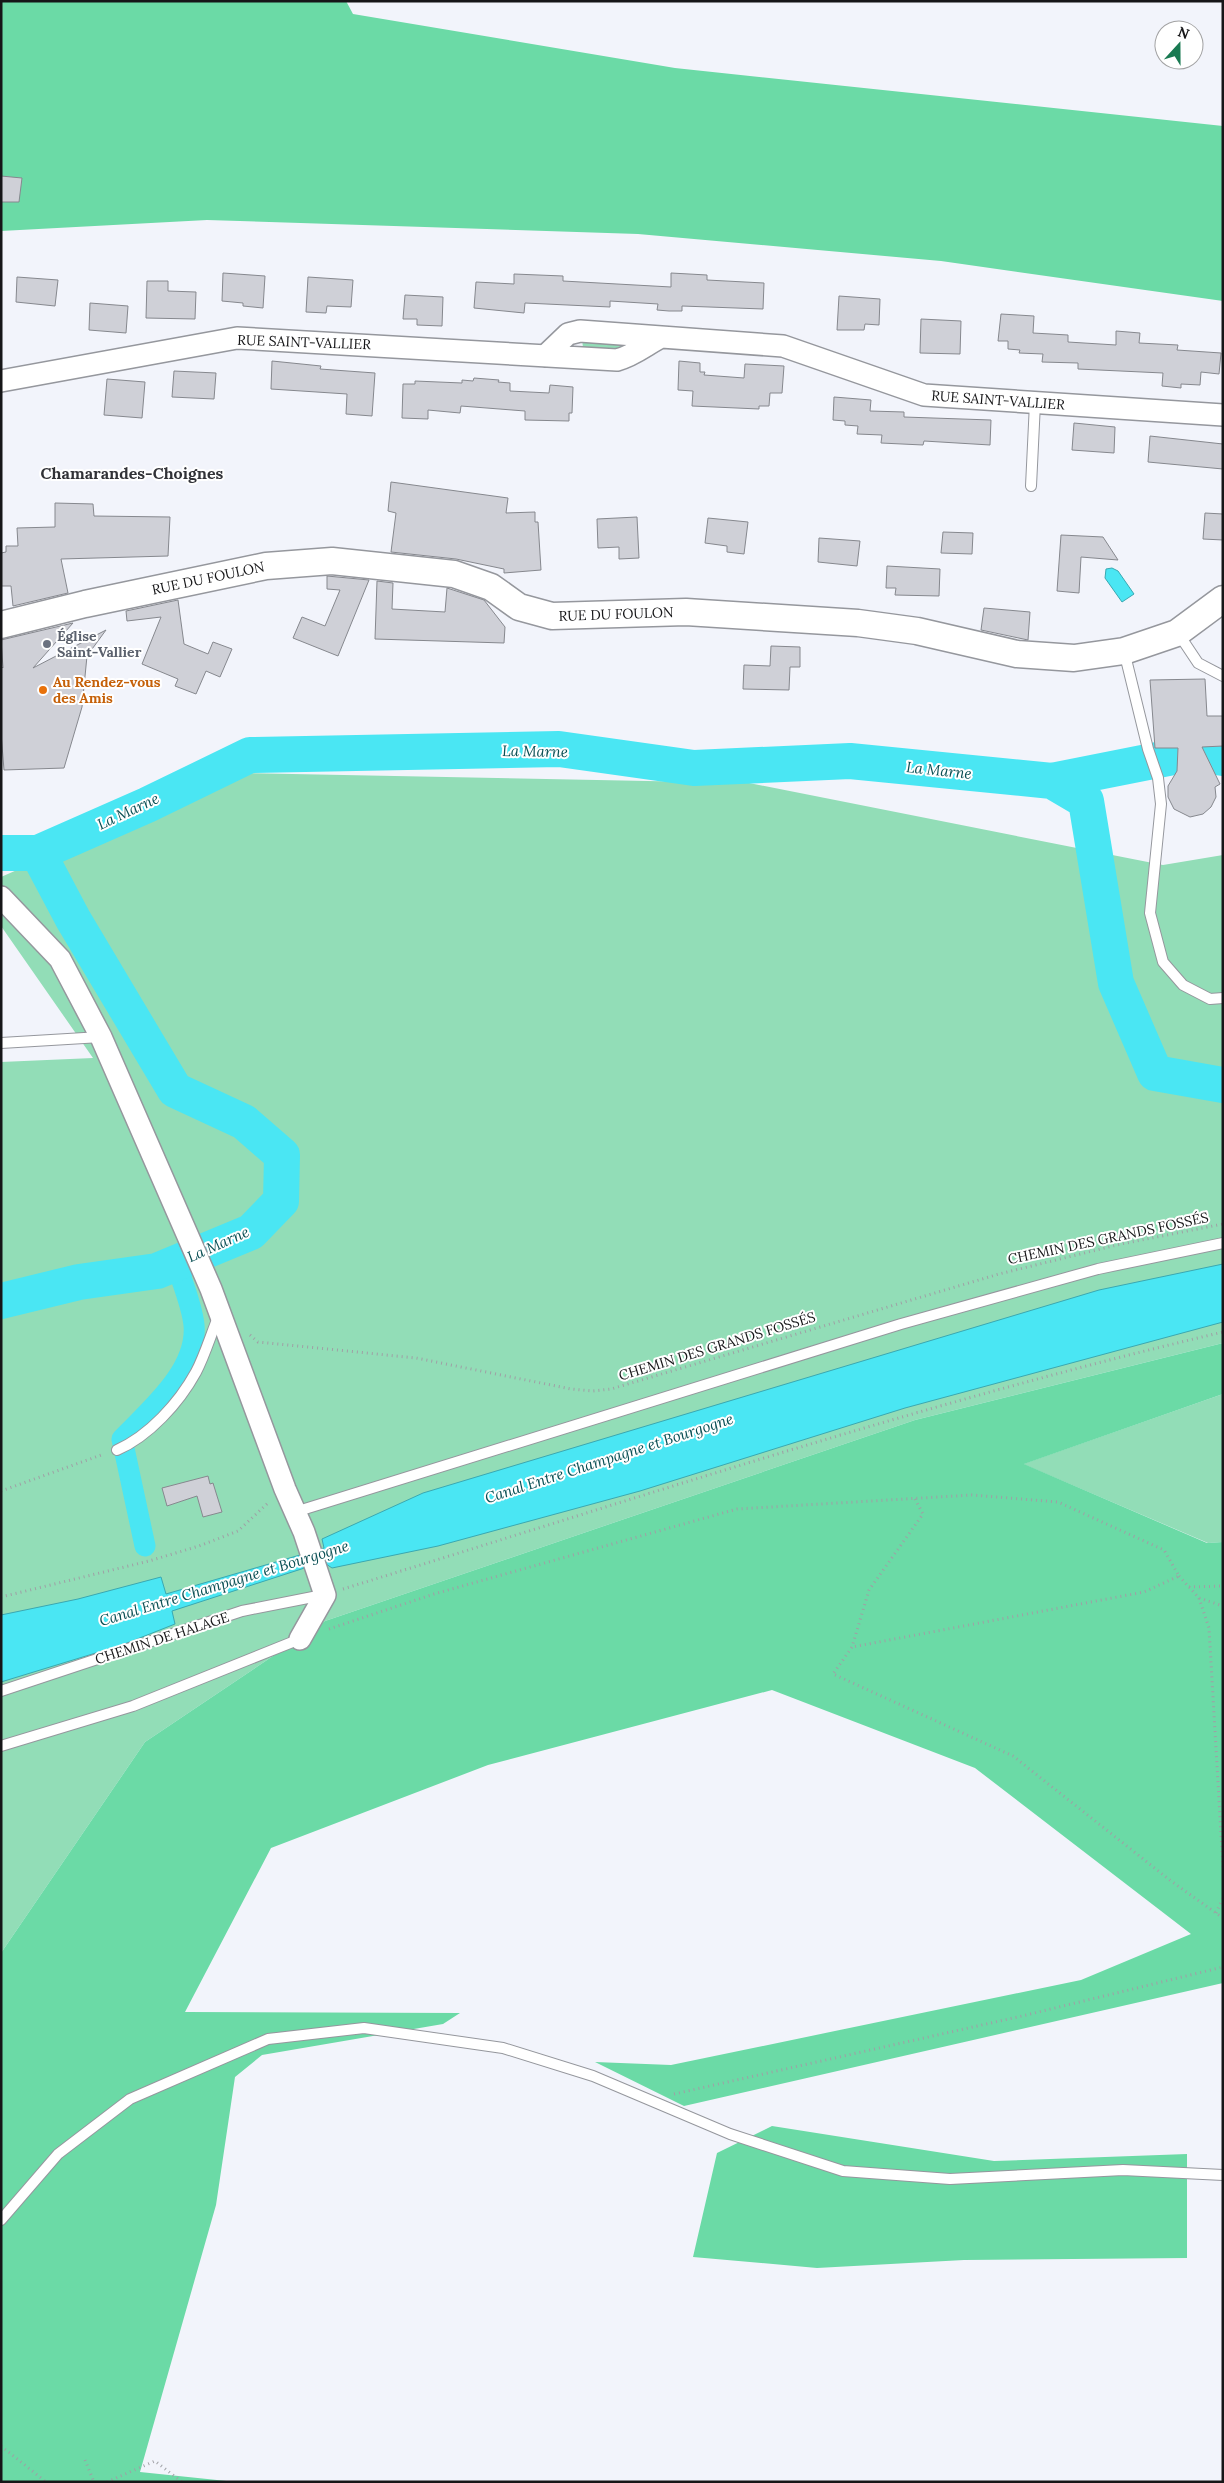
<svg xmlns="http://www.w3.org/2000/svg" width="1224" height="2483" font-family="Lora,serif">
  <rect width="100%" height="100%" fill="#f2f4fb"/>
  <path fill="#92ddb7" d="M582,337L623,341V350L583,349Z
    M238,773L749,783L1163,865L1223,855V1343L915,1420L325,1621L145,1742L1,1953V1062L93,1058L1,926V877Z
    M1223,1394V1542L1208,1543L1023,1464Z"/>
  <path fill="#6bdaa6" d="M1,1H346L353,14L675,68L1223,126V301L941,261L638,234L207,220L1,231Z
    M1223,1343V1394L1024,1464L1207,1543L1223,1542V1983L684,2106L595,2062L671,2065L1081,1980L1191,1934L975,1768L772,1690L488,1765L271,1848L185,2012L460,2013L443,2024L262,2055L235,2077L216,2205L140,2472L236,2482H1V1953L145,1742L325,1621L915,1420Z
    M772,2126L994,2161L1187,2154V2258L964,2260L817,2268L693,2257L717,2153Z"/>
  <path fill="#4ae6f3" stroke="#3aa8b1" d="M1112,568L1118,571L1134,594L1122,602L1105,578L1106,569Z
    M1223,1264V1322L905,1408L640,1491L438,1546L332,1568L323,1562L172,1611L175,1624L122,1645L1,1682V1615L78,1599L161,1577L166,1594L324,1548L322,1539L423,1493L1099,1290Z"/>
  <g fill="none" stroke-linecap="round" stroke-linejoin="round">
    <path stroke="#4ae6f3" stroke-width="21" d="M145,1546L122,1439C150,1410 198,1370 194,1325C192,1305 182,1282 176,1263"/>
    <path stroke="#4ae6f3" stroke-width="36" d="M1203,755L1223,758
      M1052,781L1178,756
      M1,853H38
      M1,1301L79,1282L157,1271L251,1232L281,1201L282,1155L244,1122L175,1090L73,919L38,853L147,805L250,755L559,749L694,768L850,761L1052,781L1086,801L1116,983L1155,1073L1223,1085"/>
  </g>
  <path fill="#cfd0d7" stroke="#86888e" d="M1,176L22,178L19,202H1Z
    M223,273L265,276L263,308L243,306V303L222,301Z
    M671,273L707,275V280L764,283L763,309L682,306V311H669L657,310L658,304L610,301V307L525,303L524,313L474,308L476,282L514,284V274L563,276V281L671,287Z
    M17,277L58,280L55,306L16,302Z
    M308,277L353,280L351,307L327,306L326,313L306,312Z
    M147,281H168V291L196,292L195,319L146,318Z
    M405,295L443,297L442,326L417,325V319H403Z
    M839,296L880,299L879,325L865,324L864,330H837Z
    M90,303L128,306L126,333L89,330Z
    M1001,314L1034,316L1033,333L1068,335V342L1116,345V331L1140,333L1139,343L1178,345L1177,350L1221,353L1219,374L1201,372L1200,385L1181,384V388L1162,386L1163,373L1078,369V363L1042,362L1043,354L1019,353L1020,350L1008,349V341H998Z
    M921,319L961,321L960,354L920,353Z
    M272,361L321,366L320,369L375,373L372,416L346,414L347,394L271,389Z
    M679,361L700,363V372H705L704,375L744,378L745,364L784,366L782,393H770L769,406H759V409L692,406L693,391L678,390Z
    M174,371L216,373L214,399L172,397Z
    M474,378L499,380L498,382L510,383V391L549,393L550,385L573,387L572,413H569V421L525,420V411L461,406L460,413L428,410V419L402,418L403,384H415V381L462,383V380L473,381Z
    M107,379L145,382L142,418L104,415Z
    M834,397L871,400L870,411L904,412V417L991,420L990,445L924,441L923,445L881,443L882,435L857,434L858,426L845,425V421L833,420Z
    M1074,423L1115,427L1114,453L1072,450Z
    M1150,436L1223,444V469L1148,462Z
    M391,482L508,498L506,513L535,512V522H538L541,570L504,573V569L456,559L391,552L396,513L388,511Z
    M55,503L93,504L94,516L170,517L168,556L61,559L68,593L13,606L11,586H1V553L6,552V546H18L17,528L55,527Z
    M1205,513L1223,514V540L1203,539Z
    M637,517L639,558L619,559V547L598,548L597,519Z
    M708,518L748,522L744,554L727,552V546L705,543Z
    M943,532L973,533L972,554L941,553Z
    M1061,535L1103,537L1118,560L1081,557L1079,593L1057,591Z
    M819,538L860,541L857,566L818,562Z
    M887,566L940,569L939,596L895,595L896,588H886Z
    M327,576L369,580L338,656L293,638L302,617L325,626L340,590L327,589Z
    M377,581L393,583L392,609L445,612L447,588L484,600L505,627L504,643L375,639Z
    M178,600L184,644L208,654L213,642L232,649L220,677L206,671L196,694L175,686L178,679L142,664L161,617L127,621L126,611Z
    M984,608L1030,612L1028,640L981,630Z
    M73,623L33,668L106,630L87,656L82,707L64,768L4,770L1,733V666L3,668L1,640Z
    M771,646L800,647V667H790L789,690L743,689L744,665L770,666Z
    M1205,679L1207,716H1223V746L1202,747L1220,784L1215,787L1216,797L1211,807L1203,814L1190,817L1174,809L1168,797V786L1177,771L1178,748H1155L1150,680Z
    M208,1476L210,1484L213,1483L222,1512L203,1517L197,1496L167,1506L162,1488Z"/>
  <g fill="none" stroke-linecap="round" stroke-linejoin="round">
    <defs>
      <path id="service" d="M1031,486L1035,403
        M1178,633L1198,663L1223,676
        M1124,651L1148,749L1158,778L1161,804L1150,913L1163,962L1183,985L1210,999L1223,998
        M1,1043L101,1037
        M117,1450C149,1436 179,1403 196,1372C205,1355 211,1334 219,1315
        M295,1512L901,1324L1098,1269L1223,1243
        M1,1691L242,1611L323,1595
        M1,1746L133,1706L300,1639
        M1,2220L58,2154L130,2099L268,2039L364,2028L503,2048L593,2076L730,2134L843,2171L950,2179L1123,2170L1223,2175"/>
      <path id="minor" d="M545,356L568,334L580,331L783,346L924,395L1223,415
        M1,381L237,338L617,360C633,356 646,345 661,337
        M1,897L60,959L101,1037L211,1289L285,1489L304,1532L325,1595L300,1639"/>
      <path id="tertiary" d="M1,625L85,604L266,566L332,561L454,574L491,587L519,607L552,616L686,612L858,623L917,631L1017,654L1074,658L1124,651L1177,633L1223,599"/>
    </defs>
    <use href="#service" stroke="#95979d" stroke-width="12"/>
    <use href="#minor" stroke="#95979d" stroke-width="24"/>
    <use href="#tertiary" stroke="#95979d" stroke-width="29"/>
    <path stroke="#9fa0a5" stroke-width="3" stroke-dasharray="1 4" stroke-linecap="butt" d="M250,1335L258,1342L416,1358L571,1389L593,1391L611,1389L999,1274L1121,1244L1223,1224
      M1,1491L104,1454
      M915,1499L923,1514L869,1590L852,1647L833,1674L1013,1756L1171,1881L1223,1918
      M1179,1576L1199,1598L1223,1606
      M1189,1587L1223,1586
      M343,1589C635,1499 925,1402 1223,1332
      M1,1597L149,1561L199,1546L238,1531L269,1502
      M1199,1598L1209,1628L1223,1868
      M329,1629L434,1594L737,1509L972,1495L1058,1502L1164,1550L1179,1576L1144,1592L852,1647
      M1216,1913L1223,1898
      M674,2094L1022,2016L1223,1967
      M1,2446L46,2482
      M85,2460L94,2482
      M107,2482L155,2461L182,2482"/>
    <use href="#service" stroke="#fff" stroke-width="10"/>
    <use href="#minor" stroke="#fff" stroke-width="21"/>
    <use href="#tertiary" stroke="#fff" stroke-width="26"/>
  </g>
  <circle fill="#6b7280" stroke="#fff" stroke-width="2" cx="47" cy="644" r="5"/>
  <circle fill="#e8710a" stroke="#fff" stroke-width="2" cx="43" cy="690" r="5"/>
  <g text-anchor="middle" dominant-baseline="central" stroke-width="4" stroke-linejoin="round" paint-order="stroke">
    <g font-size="14" fill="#161618" stroke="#fff">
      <text transform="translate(304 342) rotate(2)">RUE SAINT-VALLIER</text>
      <text transform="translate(998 400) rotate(4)">RUE SAINT-VALLIER</text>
      <text transform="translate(208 578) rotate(-12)">RUE DU FOULON</text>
      <text transform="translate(616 614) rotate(-2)">RUE DU FOULON</text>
      <text transform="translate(1108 1238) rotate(-12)">CHEMIN DES GRANDS FOSSÉS</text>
      <text transform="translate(717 1346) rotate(-17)">CHEMIN DES GRANDS FOSSÉS</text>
      <text transform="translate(162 1638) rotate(-18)">CHEMIN DE HALAGE</text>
    </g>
    <g font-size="14" font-weight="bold" fill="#5b616d" stroke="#fff" text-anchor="start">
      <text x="57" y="636">Église<tspan x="57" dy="16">Saint-Vallier</tspan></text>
    </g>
    <g font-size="14" font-weight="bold" fill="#c56008" stroke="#fff" text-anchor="start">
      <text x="53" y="682">Au Rendez-vous<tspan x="53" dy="16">des Amis</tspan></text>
    </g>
    <g font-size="15" font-style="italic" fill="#094f54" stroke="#fff">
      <text transform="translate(535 751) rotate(1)">La Marne</text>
      <text transform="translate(939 770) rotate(6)">La Marne</text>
      <text transform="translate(128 811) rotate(-25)">La Marne</text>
      <text transform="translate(218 1244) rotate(-24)">La Marne</text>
      <text transform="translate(609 1458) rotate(-18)">Canal Entre Champagne et Bourgogne</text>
      <text transform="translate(224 1583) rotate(-17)">Canal Entre Champagne et Bourgogne</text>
    </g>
    <g font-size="16" font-weight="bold" fill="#313237" stroke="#fff">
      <text x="132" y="473">Chamarandes-Choignes</text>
    </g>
  </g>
  <rect width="1224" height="2483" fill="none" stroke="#161618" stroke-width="5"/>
  <g transform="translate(1179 45) rotate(21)"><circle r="24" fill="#ffffff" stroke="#a2a2a3"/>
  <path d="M0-4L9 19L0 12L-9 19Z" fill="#197a52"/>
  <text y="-8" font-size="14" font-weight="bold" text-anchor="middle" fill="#161618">N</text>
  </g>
</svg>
